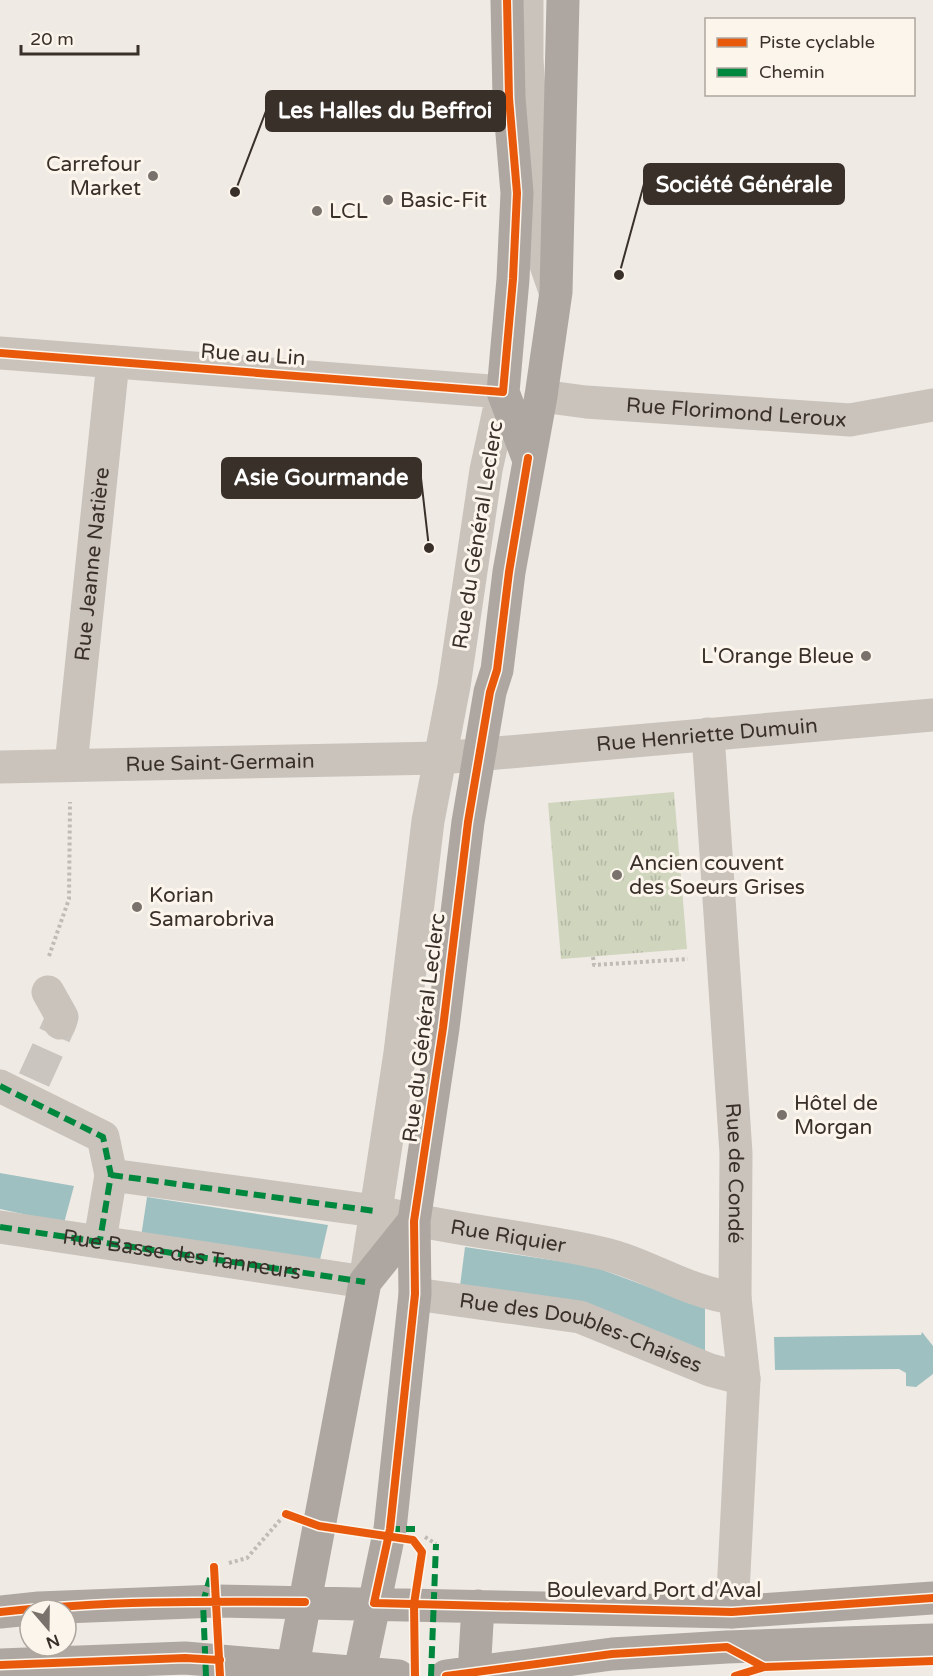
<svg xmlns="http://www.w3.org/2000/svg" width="933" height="1676" font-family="'Varela Round',sans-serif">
  <defs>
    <pattern id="grass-tufts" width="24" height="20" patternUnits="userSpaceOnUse" patternTransform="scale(1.5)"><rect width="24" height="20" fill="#d0d5be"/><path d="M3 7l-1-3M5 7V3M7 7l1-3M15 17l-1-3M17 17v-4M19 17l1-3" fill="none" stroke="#b3b7a3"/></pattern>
  </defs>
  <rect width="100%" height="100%" fill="#efeae4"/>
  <path fill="url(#grass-tufts)" d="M674,792L687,949L561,959L548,803Z"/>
  <path fill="#9fc0c1" d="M0,1173L74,1186L64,1223L0,1209Z
    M147,1197L328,1225L319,1264L141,1237Z
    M465,1247L592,1266L705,1308V1351L460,1286Z
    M922,1332L933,1346V1374L916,1387L906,1386V1373L899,1369L775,1370L774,1337L921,1335Z"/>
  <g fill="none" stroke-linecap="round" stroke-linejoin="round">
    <path stroke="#cbc5bf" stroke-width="33" stroke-dasharray="33 16" stroke-linecap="butt" d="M34,1080L60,1023"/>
    <path stroke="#c1bbb5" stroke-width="4" stroke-dasharray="3 3" stroke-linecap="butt" d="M49,956L69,899L70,802
      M593,957L594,965L688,959
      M425,1537L436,1544
      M229,1563L247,1558L281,1519"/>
    <g stroke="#c9c3bc" stroke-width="33">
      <path d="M527,0V59L538,242L555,291"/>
      <path d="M0,353L503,392L486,470L454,686L428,821L400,1053L365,1282L0,1227"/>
      <path id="s1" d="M541,396L586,402L850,420L933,405"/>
      <path id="s2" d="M708,734L736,1153L735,1298L744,1379L732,1612"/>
      <path id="s3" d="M71,765L113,362"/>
      <path id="s4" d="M0,767L440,758L933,715"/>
      <path d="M48,992L62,1017L60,1023"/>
      <path d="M0,1086L103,1137L111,1175L100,1240"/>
      <path id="s5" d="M111,1175L375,1211C449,1230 526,1236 601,1253C647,1263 687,1293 735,1298"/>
      <path id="s6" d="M415,1294L580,1317L710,1370L744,1379"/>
    </g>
    <path stroke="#aea7a1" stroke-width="33" d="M507,0L509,98L517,193L513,279L503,392L528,458
      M0,1612L39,1608L217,1601L732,1612L933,1598
      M0,1665L185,1658L398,1676
      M474,1674L478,1606
      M291,1676L365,1282L414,1221
      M359,1676L390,1529L415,1294L414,1221L443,1028L468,822L490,692L497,670L509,572L541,396L556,292L563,0
      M446,1676L612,1654L727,1647L933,1640"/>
    <g stroke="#00873e" stroke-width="6" stroke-dasharray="12 6" stroke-linecap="butt">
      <path d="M0,1086L103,1137L111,1175L100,1240"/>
      <path d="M111,1175L375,1211"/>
      <path id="s7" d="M0,1227L365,1282"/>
      <path d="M388,1529H415"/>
      <path d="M206,1676L203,1602L210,1578"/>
      <path d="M431,1676L436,1544"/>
    </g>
    <defs>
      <path id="cycleway" d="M0,353L503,392L513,279L517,193L509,98L507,0
        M528,458L509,572L497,670L490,692L468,822L443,1028L414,1221L415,1294L390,1529L374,1603L732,1612L933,1598
        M286,1514L319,1526L413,1540L422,1552L414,1604L415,1676
        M214,1567L220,1676
        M0,1612C101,1601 204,1601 305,1602
        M0,1665L185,1658L220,1660
        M446,1676L612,1654L727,1647L764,1667
        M735,1676L764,1667L933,1661"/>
    </defs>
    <use href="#cycleway" stroke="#fbf5ec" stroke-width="11"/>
    <use href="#cycleway" stroke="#e8590c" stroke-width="8"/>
  </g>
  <g fill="#79716b" stroke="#fbf5ec" stroke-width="2">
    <circle cx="153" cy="176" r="6"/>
    <circle cx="388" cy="200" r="6"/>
    <circle cx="317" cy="211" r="6"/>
    <circle cx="866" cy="656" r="6"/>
    <circle cx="617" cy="875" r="6"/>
    <circle cx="137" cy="907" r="6"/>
    <circle cx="782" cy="1115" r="6"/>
  </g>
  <g text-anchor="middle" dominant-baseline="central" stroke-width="6" stroke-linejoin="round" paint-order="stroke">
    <g font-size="21" fill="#3a302a" stroke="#fbf5ec" text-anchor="start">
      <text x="141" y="164" text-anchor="end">Carrefour<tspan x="141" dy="24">Market</tspan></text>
      <text x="400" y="200">Basic-Fit</text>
      <text x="329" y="211">LCL</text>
      <text x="854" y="656" text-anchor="end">L'Orange Bleue</text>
      <text x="629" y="863">Ancien couvent<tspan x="629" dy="24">des Soeurs Grises</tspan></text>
      <text x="149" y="895">Korian<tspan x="149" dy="24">Samarobriva</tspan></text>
      <text x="794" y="1103">Hôtel de<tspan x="794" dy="24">Morgan</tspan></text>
    </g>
    <g font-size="21" fill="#3a302a" stroke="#fbf5ec">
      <text transform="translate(253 355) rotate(4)">Rue au Lin</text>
      <text stroke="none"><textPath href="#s1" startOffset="196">Rue Florimond Leroux</textPath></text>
      <text transform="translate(478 535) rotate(-81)">Rue du Général Leclerc</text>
      <text stroke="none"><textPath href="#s3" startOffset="202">Rue Jeanne Natière</textPath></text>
      <text stroke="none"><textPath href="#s4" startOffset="708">Rue Henriette Dumuin</textPath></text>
      <text stroke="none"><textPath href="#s4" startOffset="220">Rue Saint-Germain</textPath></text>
      <text transform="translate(424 1028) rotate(-83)">Rue du Général Leclerc</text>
      <text stroke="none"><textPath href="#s2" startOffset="440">Rue de Condé</textPath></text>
      <text stroke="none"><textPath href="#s5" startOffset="402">Rue Riquier</textPath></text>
      <text stroke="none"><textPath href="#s7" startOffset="184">Rue Basse des Tanneurs</textPath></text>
      <text stroke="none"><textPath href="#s6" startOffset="171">Rue des Doubles-Chaises</textPath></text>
      <text x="654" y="1590">Boulevard Port d'Aval</text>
    </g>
  </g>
  <path fill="none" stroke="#3a302a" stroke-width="2" d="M235 192L266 111M619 275L644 184M429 548L421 478"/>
  <g fill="#3a302a" stroke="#fbf5ec" stroke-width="2">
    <circle cx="235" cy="192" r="6"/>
    <circle cx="619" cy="275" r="6"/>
    <circle cx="429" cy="548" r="6"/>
  </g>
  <g fill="#3a302a" stroke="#3a302a" stroke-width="2">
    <rect x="266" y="91" width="239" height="40" rx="6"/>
    <rect x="644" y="164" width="200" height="40" rx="6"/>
    <rect x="222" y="458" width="199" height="40" rx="6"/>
  </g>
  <g font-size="22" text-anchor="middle" font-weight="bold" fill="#fff">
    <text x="385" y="118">Les Halles du Beffroi</text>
    <text x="744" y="192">Société Générale</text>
    <text x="321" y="485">Asie Gourmande</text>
  </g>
  <rect x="705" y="18" width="210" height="78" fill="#fbf5ec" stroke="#aea69e" stroke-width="1.5"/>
  <rect x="717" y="38" width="30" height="9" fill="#e8590c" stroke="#aea69e" stroke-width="1.5"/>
  <text x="759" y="48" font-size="18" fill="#3a302a">Piste cyclable</text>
  <rect x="717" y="68" width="30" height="9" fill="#00873e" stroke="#aea69e" stroke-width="1.5"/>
  <text x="759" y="78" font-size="18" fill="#3a302a">Chemin</text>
  <g transform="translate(48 1628) rotate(160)"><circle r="28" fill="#fbf5ec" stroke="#aea69e" stroke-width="1.5"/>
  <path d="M0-4.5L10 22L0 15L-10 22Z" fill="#79716b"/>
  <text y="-9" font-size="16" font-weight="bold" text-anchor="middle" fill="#3a302a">N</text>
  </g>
  <path d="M21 45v9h117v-9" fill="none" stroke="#3a302a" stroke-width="3"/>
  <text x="30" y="45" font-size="18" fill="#3a302a" stroke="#fbf5ec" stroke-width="4.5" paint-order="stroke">20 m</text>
</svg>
